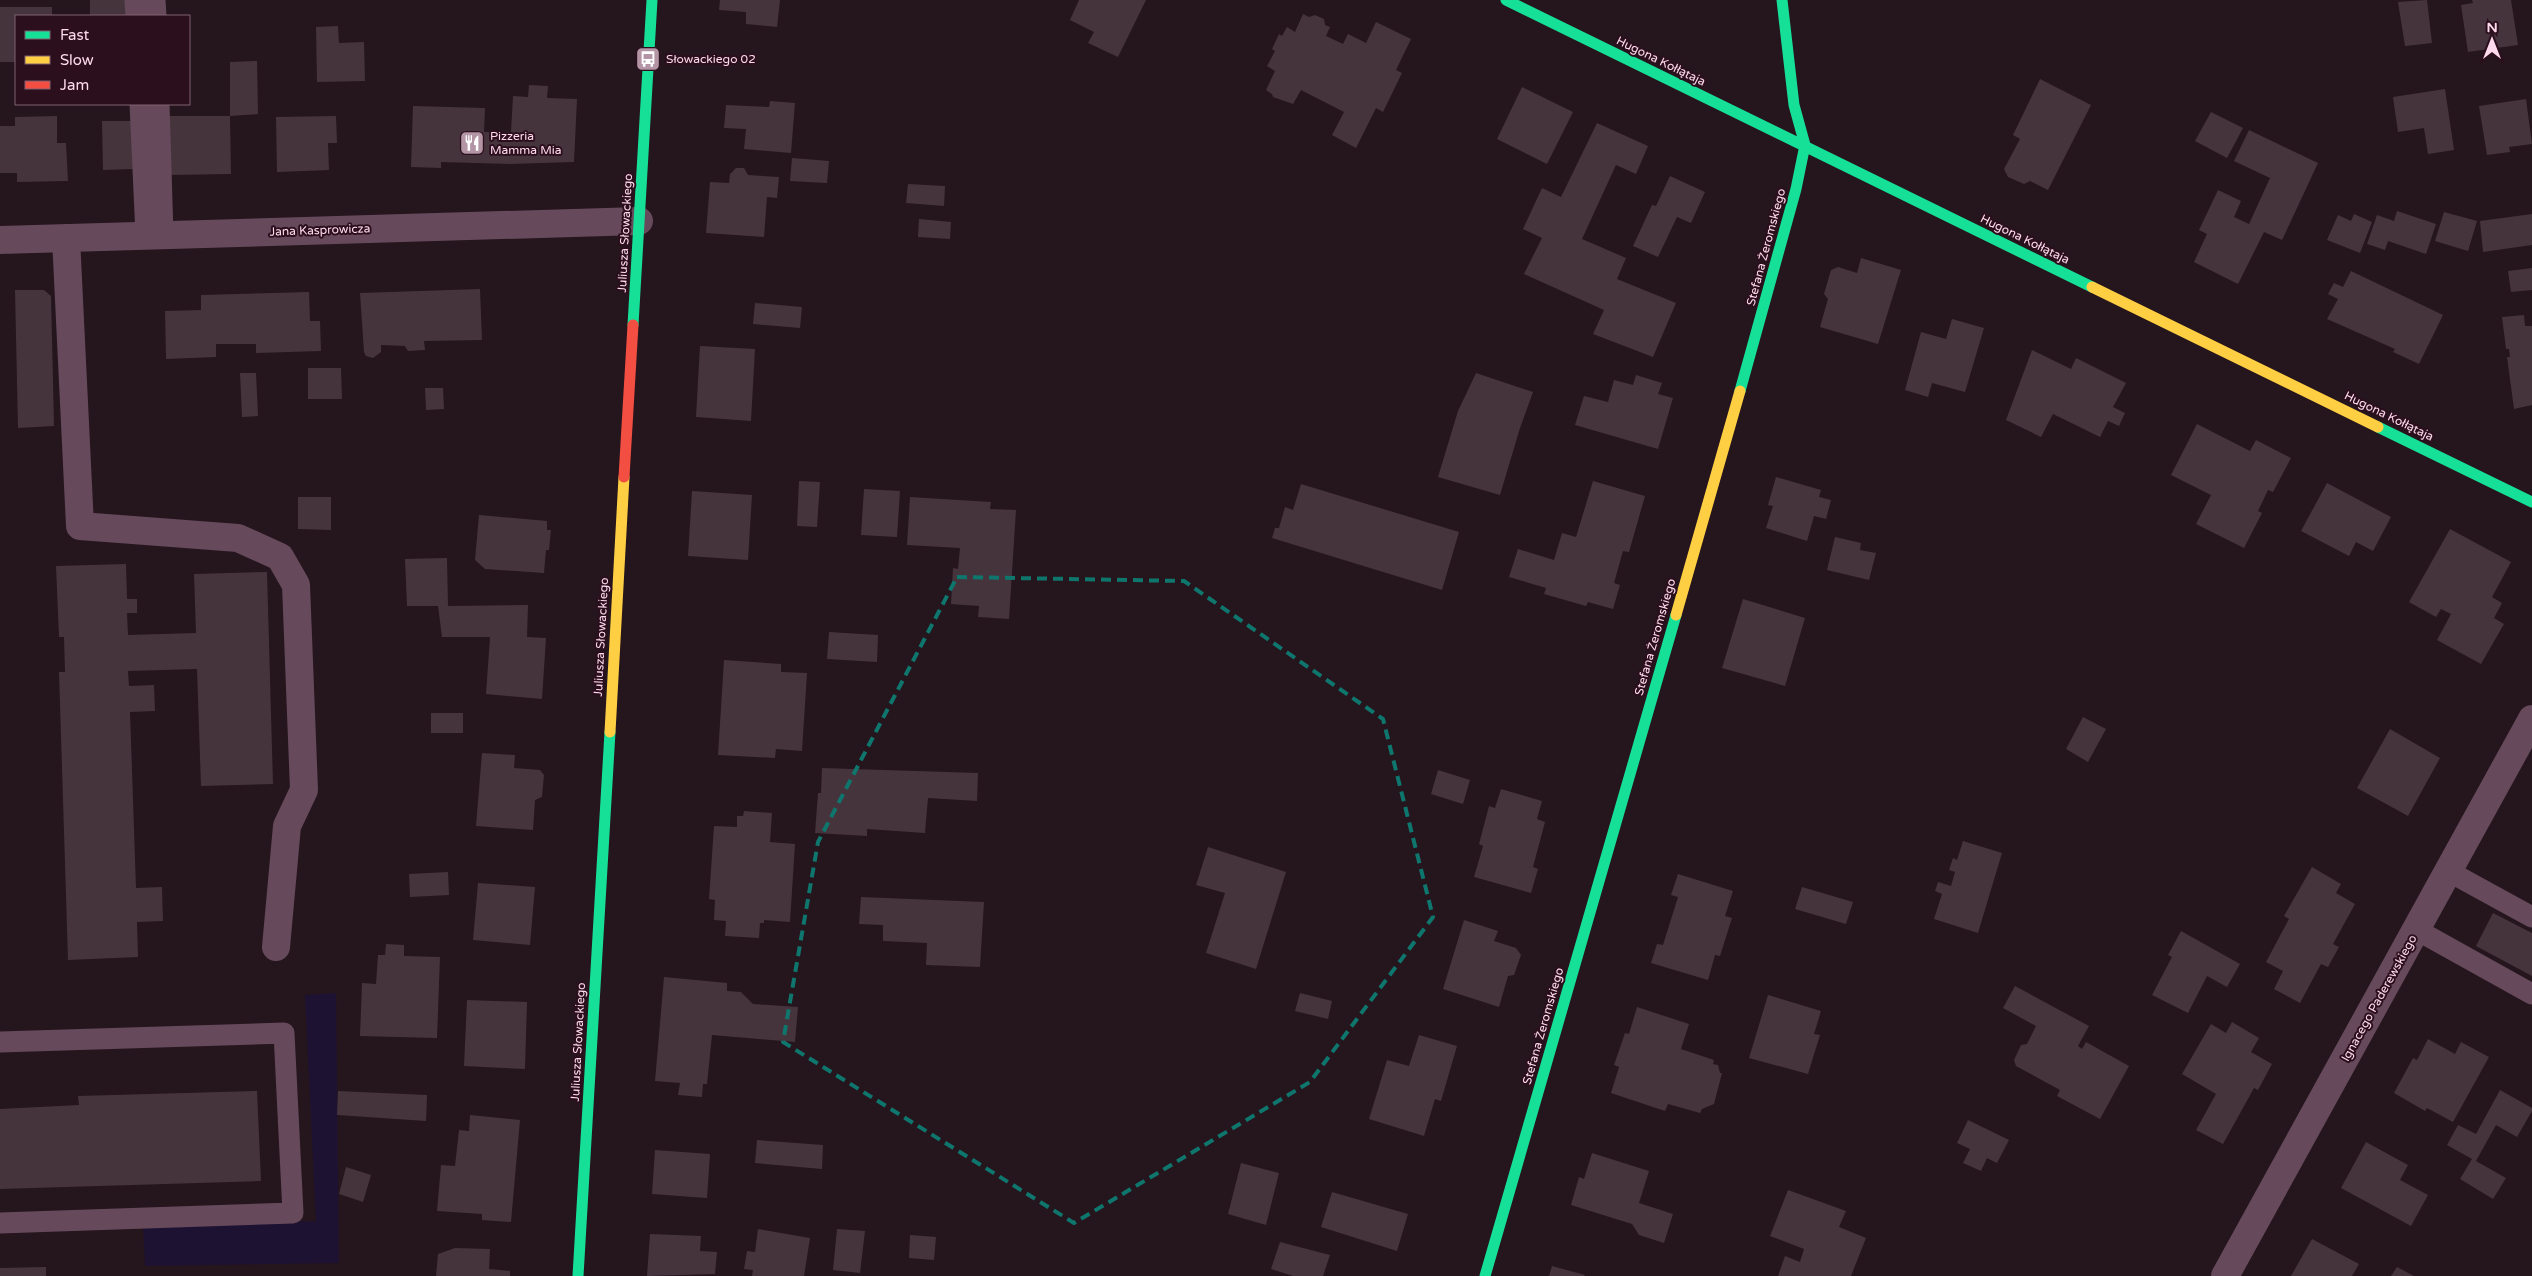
<svg xmlns="http://www.w3.org/2000/svg" width="2532" height="1276" font-family="'Varela Round',sans-serif">
  <rect width="100%" height="100%" fill="#25151d"/>
  <path fill="#1e1233" d="M336,993L339,1263L145,1266L143,1226L316,1221L305,995Z"/>
  <path fill="#46343d" d="M90,0H127V16H90Z
    M720,0H780L777,27L746,24V12L719,10Z
    M1079,0H1146L1118,57L1088,43L1094,32L1070,20Z
    M2427,0L2432,43L2405,46L2398,2Z
    M2472,0H2511L2518,45L2468,52L2461,5L2473,3Z
    M0,7H52V16H16V62H0Z
    M1303,14L1309,17L1315,15L1324,19L1325,25L1330,27L1326,36L1343,44L1348,34L1366,43L1376,22L1411,39L1396,70L1402,73L1383,112L1376,108L1356,148L1332,135L1344,112L1301,90L1293,104L1273,97L1272,94L1266,90L1275,71L1267,66L1275,51L1272,49L1279,34L1282,36L1287,27L1295,32Z
    M338,26L339,43L364,42L365,81L317,82L316,27Z
    M257,61L258,114L230,116V62Z
    M2040,79L2091,105L2048,190L2030,181L2024,184L2008,177L2004,169L2020,139L2013,135Z
    M529,85L548,86L547,98L577,99L574,162L510,164L441,162V168L411,167L413,106L485,108L484,132H511L513,96L528,97Z
    M1522,87L1573,112L1547,164L1497,139Z
    M2445,89L2454,150L2428,154L2424,128L2398,132L2393,97Z
    M2526,99L2532,144L2509,147L2510,152L2487,155L2479,106Z
    M770,101L795,103L791,153L744,149L746,129L724,128L726,105L769,107Z
    M2211,112L2243,128L2227,158L2195,141Z
    M57,116V143H66L68,181L17,182V173H0V126H15V117Z
    M166,116H230L231,174L168,175Z
    M336,116L337,143H328L329,170L277,172L276,117Z
    M102,121H131L133,169L103,170Z
    M1597,123L1648,146L1636,174L1616,165L1582,239L1626,258L1617,279L1676,303L1653,357L1593,334L1604,310L1524,274L1542,238L1523,229L1542,188L1561,197Z
    M2249,130L2318,163L2282,240L2264,232L2238,284L2194,262L2207,234L2199,230L2218,190L2241,201L2234,217L2249,224L2270,178L2234,161Z
    M792,158L829,161L827,183L790,181Z
    M736,168H744L748,175L779,177L777,198L767,197L764,237L706,233L710,182L729,183L730,174Z
    M1670,176L1705,192L1691,223L1677,217L1658,257L1633,246L1652,205L1656,206Z
    M908,184L945,186L944,206L906,203Z
    M2397,211L2436,224L2426,254L2388,241L2385,250L2367,244L2377,215L2394,221Z
    M2444,212L2477,221L2468,251L2435,241Z
    M2354,214L2372,222L2360,253L2327,240L2338,215L2351,221Z
    M2532,214V245L2483,252L2480,221Z
    M919,219L951,222L950,239L918,237Z
    M1861,258L1901,270L1878,344L1820,327L1828,299L1824,294L1831,270L1838,267L1857,273Z
    M2532,268V290L2511,292L2508,271Z
    M2351,271L2443,315L2419,364L2393,352L2395,349L2327,319L2338,299L2328,294L2334,283L2343,287Z
    M480,289L482,340L424,341L425,350L408,351L405,346L381,345V352L373,358L366,356L364,352L360,293Z
    M15,290H44L51,296L54,426L18,428Z
    M309,292L310,321H320L321,351L256,353V344H216V357L166,359L165,311L201,310V295Z
    M755,303L802,307L800,328L753,324Z
    M2524,315L2525,326H2532V405L2514,409L2507,357H2510L2509,349H2506L2502,317Z
    M1952,319L1984,328L1965,392L1932,383L1928,397L1905,390L1921,332L1946,339Z
    M700,346L755,349L751,421L696,417Z
    M2032,350L2071,369L2076,358L2126,383L2113,407L2125,413L2119,426L2108,421L2100,437L2053,414L2041,437L2006,420Z
    M308,368H341L342,399H308Z
    M240,373H256L258,416L242,417Z
    M1476,373L1533,392L1520,428L1500,495L1438,477L1458,411Z
    M1636,375L1662,383L1658,394L1673,398L1658,449L1575,425L1584,396L1608,402L1614,380L1633,385Z
    M425,388H443L444,409L426,410Z
    M2197,424L2250,451L2256,440L2291,458L2273,492L2268,490L2258,511L2262,513L2244,548L2196,524L2211,495L2171,475Z
    M1776,477L1821,490L1819,497L1831,500L1826,519L1814,516L1807,541L1766,528L1773,506L1768,505Z
    M799,481L820,482L817,527L797,526Z
    M1593,481L1645,496L1629,552L1623,551L1614,583L1620,585L1613,609L1588,602L1586,606L1544,594L1546,588L1509,577L1518,549L1554,560L1562,533L1576,537Z
    M2327,483L2391,517L2373,551L2356,542L2349,556L2301,531Z
    M1301,484L1459,532L1442,590L1272,538L1275,528H1279L1285,507L1293,510Z
    M864,489L900,491L897,537L861,535Z
    M692,491L752,495L748,560L688,556Z
    M298,497H331V530L298,529Z
    M910,497L991,502L990,509L1016,510L1009,619L978,617L979,606L951,604L953,568L958,569L960,548L907,545Z
    M479,515L547,521V530H551L549,550H546L544,573L485,569L475,560Z
    M2450,529L2511,562L2492,597L2502,603L2494,618L2504,624L2481,664L2437,640L2451,614L2441,609L2436,617L2409,602Z
    M1835,537L1861,543L1860,550L1876,553L1869,580L1827,570Z
    M447,558L448,606L528,605L527,637L546,638L542,699L486,694L490,637H442L438,606H407L405,559Z
    M126,564L127,599H137V613H127L128,635L196,633L194,574L267,572L273,784L201,786L197,669L128,671L129,686L154,685L155,711L130,712L136,888L162,887L163,921L137,922L138,957L68,960L59,672H65L64,637H59L56,566Z
    M1743,599L1805,618L1785,686L1722,668Z
    M829,632L878,635L877,662L827,659Z
    M724,660L781,664V672L807,673L802,751L776,749L775,758L718,755Z
    M431,713H463V733H431Z
    M2083,717L2106,729L2088,762L2066,749Z
    M2390,729L2440,758L2408,816L2357,788Z
    M482,753L515,755L514,768L540,770L544,775L542,797L535,800L533,830L476,826Z
    M822,768L978,773L977,801L928,798L925,833L867,829V836L815,833L818,793H821Z
    M1438,770L1470,780L1463,804L1431,794Z
    M1501,789L1542,801L1537,819L1545,822L1533,867L1538,869L1531,893L1474,877L1483,846L1479,844L1489,806L1495,808Z
    M744,811L772,813L770,842L795,844L790,922L764,920V923H760L759,938L725,936L726,921L714,920L715,900L709,899L714,826L737,827V816H743Z
    M1963,841L2002,853L1978,933L1934,919L1942,894L1935,891L1938,882L1951,886L1955,872L1949,870L1953,858L1957,860Z
    M1208,847L1286,872L1256,969L1206,953L1225,893L1196,885Z
    M2312,867L2341,884L2336,893L2355,904L2333,944L2339,947L2328,967L2321,964L2300,1003L2274,989L2283,971L2266,962L2289,919L2284,916Z
    M448,872L449,895L410,897L409,874Z
    M1678,874L1733,891L1725,916L1732,918L1720,956L1715,955L1708,980L1651,963L1657,944L1663,945L1678,897L1671,895Z
    M478,883L535,887L530,945L473,940Z
    M1802,887L1853,902L1846,924L1795,909Z
    M861,897L984,902L980,967L926,965L927,943L883,941V925L859,924Z
    M2493,913L2532,933V976L2476,946Z
    M1464,920L1498,931L1494,941L1516,948L1521,955L1514,975L1508,976L1499,1007L1443,989Z
    M2181,931L2240,964L2227,987L2207,976L2188,1013L2152,995L2172,957L2168,955Z
    M386,944L404,945V956L440,957L437,1038L360,1036L362,983L376,984L378,955H385Z
    M664,977L727,983V991L741,992L753,1004L798,1007L795,1042L712,1035L707,1084H703L702,1097L678,1095L680,1083L655,1081Z
    M2015,986L2089,1026L2078,1046L2082,1049L2086,1042L2129,1066L2100,1119L2057,1096L2060,1090L2016,1066L2014,1060L2021,1045L2027,1044L2036,1026L2003,1008Z
    M1300,993L1332,1001L1328,1019L1295,1011Z
    M1768,995L1821,1011L1814,1034L1820,1035L1808,1074L1749,1058Z
    M467,1000L527,1002L525,1069L464,1066Z
    M1637,1007L1689,1024L1681,1049L1714,1060L1713,1064L1718,1065L1720,1073H1722L1714,1104L1702,1109L1700,1113L1668,1104L1665,1111L1611,1093L1619,1067L1614,1065L1625,1033L1629,1034Z
    M2232,1022L2259,1038L2251,1052L2272,1064L2258,1090L2254,1088L2223,1144L2196,1130L2216,1094L2182,1074L2211,1024L2226,1033Z
    M1419,1035L1457,1046L1441,1101L1435,1099L1424,1136L1369,1119L1387,1060L1409,1066Z
    M2428,1039L2455,1054L2461,1042L2489,1057L2453,1122L2427,1108L2425,1111L2394,1093L2413,1058L2417,1060Z
    M2500,1090L2532,1108V1111L2517,1137L2496,1125L2476,1161L2506,1178L2493,1199L2460,1179L2472,1159L2447,1145L2458,1125L2476,1134Z
    M257,1091L261,1181L0,1189V1109L79,1105L78,1096Z
    M338,1091L427,1095L426,1121L337,1115Z
    M470,1115L520,1120L511,1222L482,1220V1214L437,1211L441,1165L455,1166L459,1130L469,1131Z
    M1968,1120L2009,1140L1997,1163L1987,1158L1981,1171L1963,1163L1970,1149L1957,1143Z
    M757,1140L823,1145L822,1169L755,1163Z
    M2366,1142L2408,1165L2400,1180L2428,1195L2411,1226L2341,1188Z
    M655,1150L710,1154L707,1198L652,1194Z
    M1592,1153L1649,1171L1639,1203L1673,1214L1664,1243L1639,1235L1632,1224L1571,1205L1579,1177L1584,1179Z
    M1241,1163L1279,1173L1266,1225L1228,1214Z
    M346,1167L371,1175L363,1202L339,1194Z
    M1788,1190L1846,1211L1839,1227L1866,1238L1851,1276H1778L1785,1256L1800,1262L1804,1249L1770,1236Z
    M1332,1192L1408,1214L1397,1251L1321,1227Z
    M758,1229L810,1238L804,1276H752L753,1270L744,1269L747,1251L755,1252Z
    M837,1229L865,1231L860,1273L833,1270Z
    M650,1234L701,1236L700,1251L717,1252L715,1274L647,1276Z
    M910,1235L936,1237L934,1260L909,1258Z
    M2312,1239L2359,1264L2352,1276H2291Z
    M1280,1242L1330,1255L1323,1276H1293L1271,1269Z
    M455,1248L490,1249L489,1269L510,1271V1276H436L438,1254Z
    M1552,1266L1585,1275L1584,1276H1549Z
    M46,1267V1276H0V1268Z
    M2397,1267L2414,1276H2391Z"/>
  <g fill="none" stroke-linecap="round" stroke-linejoin="round">
    <path stroke="#664a5b" stroke-width="21" d="M135,0L136,16
      M155,0L156,16
      M140,104L146,235
      M159,104L163,235
      M2448,871L2532,917
      M2417,930L2532,994
      M0,1042L284,1033L293,1213L0,1223"/>
    <path stroke="#664a5b" stroke-width="28" d="M66,238L80,526L238,538L280,557L296,585L304,790L287,826L276,947
      M0,240L639,221
      M2225,1276L2532,719"/>
    <path stroke="#16e098" stroke-width="11" d="M1506,0L2092,287
      M633,325L652,0
      M1740,391L1796,189L1805,145L1794,105L1782,0
      M2378,427L2532,502
      M578,1276L610,732
      M1485,1276L1676,615"/>
    <path stroke="#ffcf43" stroke-width="11" d="M2092,287L2378,427
      M1676,615L1740,391
      M610,732L624,477"/>
    <path stroke="#f24e42" stroke-width="11" d="M624,477L633,325"/>
  </g>
  <path fill="none" stroke="#0f766e" stroke-width="4" stroke-dasharray="10 6" stroke-linejoin="round" d="M957,577L1184,581L1383,719L1433,917L1310,1082L1074,1223L783,1042L818,842Z"/>
  <defs>
    <symbol id="bus-square" viewBox="-11 -11 22 22"><rect x="-9" y="-9" width="18" height="18" rx="4" fill="#b395a5" stroke="#2b0f1d"/><path d="M-5-6H5V4H4V6H2V4H-2V6H-4V4H-5ZM-3.5-4V0h7V-4ZM-3.5 1.2v1.5H-2V1.2ZM2 1.2v1.5H3.5V1.2Z" fill="#fff"/></symbol>
    <symbol id="restaurant-square" viewBox="-11 -11 22 22"><rect x="-9" y="-9" width="18" height="18" rx="4" fill="#b395a5" stroke="#2b0f1d"/><path d="M-5-6h1v4h1v-4h1v4h1v-4h1v5L-1.5 .5V6h-2V.5L-5-1ZM5-6V6H3V1.5H1.5Q1.5-4 5-6Z" fill="#fff"/></symbol>
  </defs>
  <g fill-rule="evenodd">
    <use href="#bus-square" x="634" y="45" width="28" height="28"/>
    <use href="#restaurant-square" x="458" y="129" width="28" height="28"/>
  </g>
  <g text-anchor="middle" dominant-baseline="central" stroke-width="4" stroke-linejoin="round" paint-order="stroke">
    <g font-size="12" fill="#ffdaee" stroke="#2b0f1d" text-anchor="start">
      <text x="666" y="59">Słowackiego 02</text>
      <text x="490" y="136">Pizzeria<tspan x="490" dy="14">Mamma Mia</tspan></text>
    </g>
    <g font-size="12" fill="#ffdaee" stroke="#2b0f1d">
      <text transform="translate(1661 61) rotate(26)">Hugona Kołłątaja</text>
      <text transform="translate(320 230) rotate(-2)">Jana Kasprowicza</text>
      <text transform="translate(625 233) rotate(-87)">Juliusza Słowackiego</text>
      <text transform="translate(2025 239) rotate(26)">Hugona Kołłątaja</text>
      <text transform="translate(1766 247) rotate(-75)">Stefana Żeromskiego</text>
      <text transform="translate(2389 416) rotate(26)">Hugona Kołłątaja</text>
      <text transform="translate(601 637) rotate(-87)">Juliusza Słowackiego</text>
      <text transform="translate(1655 637) rotate(-74)">Stefana Żeromskiego</text>
      <text transform="translate(2379 998) rotate(-61)">Ignacego Paderewskiego</text>
      <text transform="translate(1543 1026) rotate(-74)">Stefana Żeromskiego</text>
      <text transform="translate(578 1042) rotate(-87)">Juliusza Słowackiego</text>
    </g>
  </g>
  <rect x="15" y="15" width="175" height="90" fill="#2b0f1d" stroke="#806071"/>
  <rect x="25" y="31" width="25" height="8" fill="#16e098" stroke="#806071"/>
  <text x="60" y="40" font-size="15" fill="#ffdaee">Fast</text>
  <rect x="25" y="56" width="25" height="8" fill="#ffcf43" stroke="#806071"/>
  <text x="60" y="65" font-size="15" fill="#ffdaee">Slow</text>
  <rect x="25" y="81" width="25" height="8" fill="#f24e42" stroke="#806071"/>
  <text x="60" y="90" font-size="15" fill="#ffdaee">Jam</text>
  <g transform="translate(2492 40)" stroke="#2b0f1d" stroke-width="4" paint-order="stroke">
  <path d="M0-4L9 19L0 12L-9 19Z" fill="#ffdaee"/>
  <text y="-8" font-size="14" font-weight="bold" text-anchor="middle" fill="#ffdaee">N</text>
  </g>
</svg>
